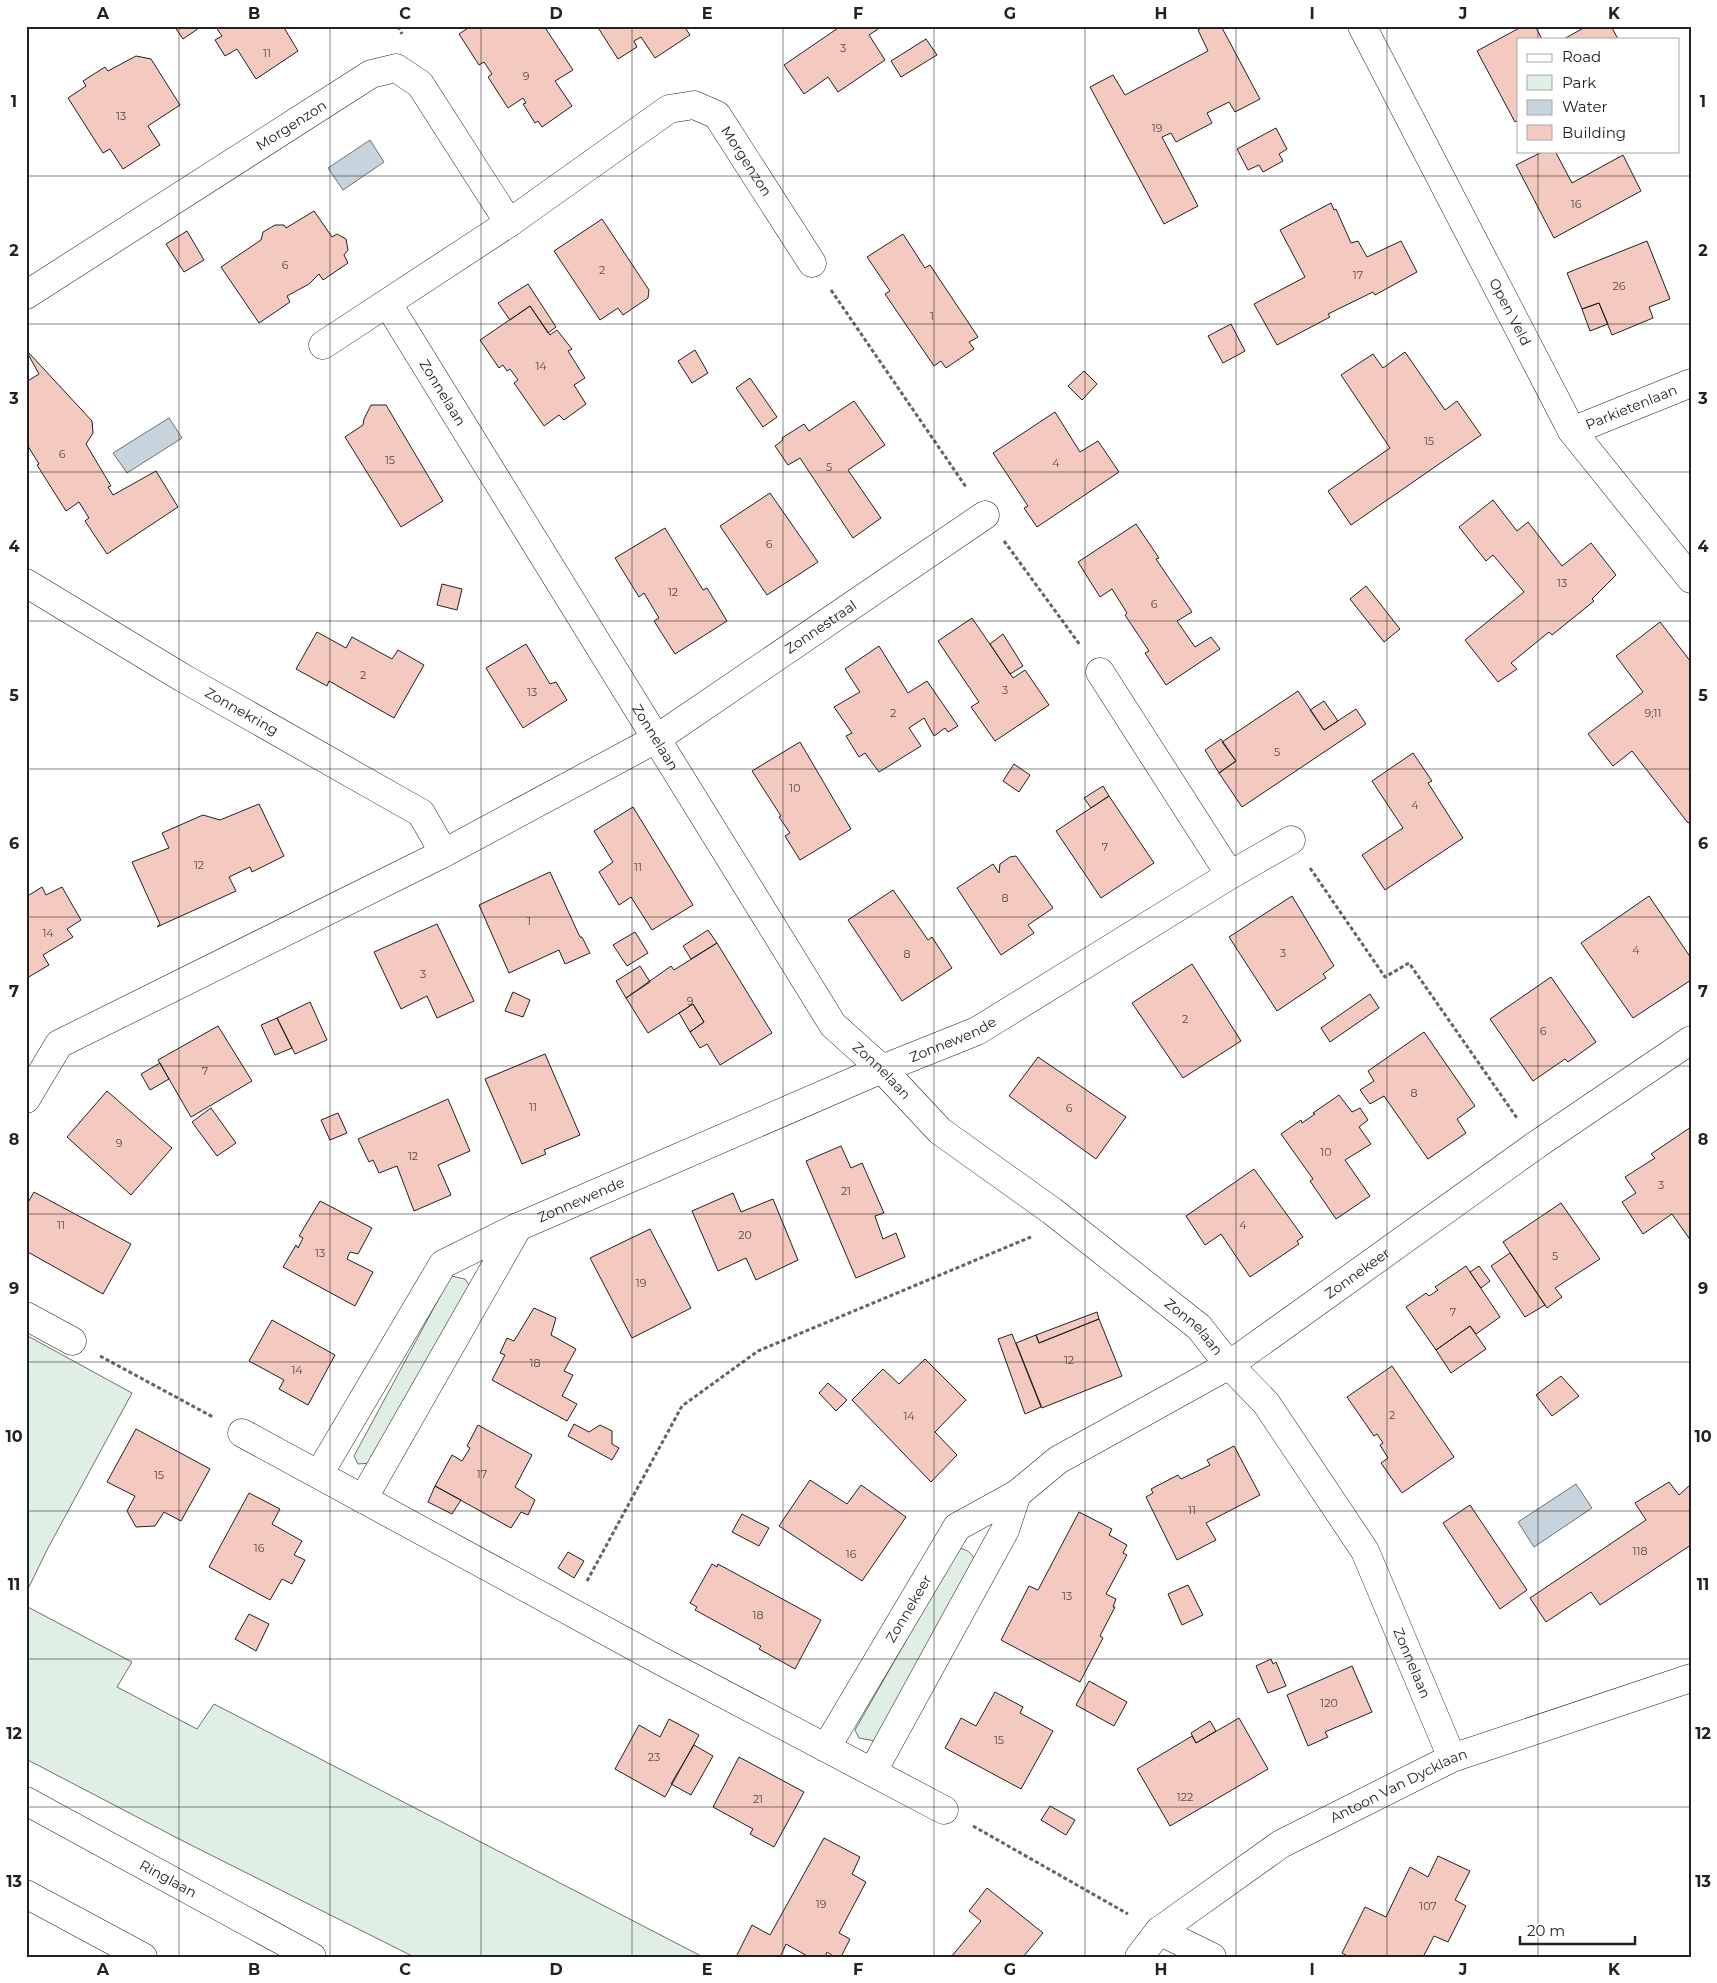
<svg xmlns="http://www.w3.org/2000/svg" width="1717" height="1983" font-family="Montserrat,sans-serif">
  <rect width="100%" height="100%" fill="#fff"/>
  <path fill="#e0efe3" stroke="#6f6f6f" d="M451,1276L465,1279L471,1288L372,1463L358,1464L354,1456Z
    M26,1335L132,1393L48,1548L26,1593Z
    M959,1548C968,1550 972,1553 975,1561L875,1741L859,1738L855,1730Z
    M26,1606L132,1662L117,1687L197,1729L214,1704L703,1957H414L181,1840L26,1759Z"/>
  <path fill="#c7d3dd" stroke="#6f6f6f" d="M370,140L384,162L343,190L328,168Z
    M169,418L182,438L127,473L113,453Z
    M1576,1484L1592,1508L1534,1547L1518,1522Z"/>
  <path fill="#f3c9c0" stroke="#222" d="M174,26H202L183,39Z
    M215,26H283L298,51L256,79L237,49L225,56L215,40L222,36Z
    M471,26H544L573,70L555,81L572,106L542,127L538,121L535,123L523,104L526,103L523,98L508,108L488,77L492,74L484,62L479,65L459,34Z
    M597,26H684L690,35L655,58L641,37L634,41L637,47L618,59Z
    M841,26H876L878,29L869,35L885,60L838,92L828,77L804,94L784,65Z
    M1205,26H1221L1260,99L1235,112L1229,102L1207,113L1212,123L1176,142L1171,133L1162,137L1198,206L1164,224L1090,87L1113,75L1125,95L1208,51L1198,30Z
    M1523,26H1535L1542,39H1518V120L1515,122L1477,51Z
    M1587,26H1611L1618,39H1564Z
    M926,39L937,55L901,77L891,61Z
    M136,56L151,59L180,105L148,126L160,145L123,169L110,149L103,153L68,98L86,86L83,81L105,67L108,71Z
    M1276,128L1287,149L1279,154L1283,161L1263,172L1259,165L1248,170L1237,149Z
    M1544,151H1555L1572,183L1623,155L1641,191L1554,238L1516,165Z
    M1331,203L1334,210L1336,209L1351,243L1358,241L1367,257L1401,241L1417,272L1375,295L1373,292L1328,314L1330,317L1277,345L1254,304L1305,277L1280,230Z
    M314,211L332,237L337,234L346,239L348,250L344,255L348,263L323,280L319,274L309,284L287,296L290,302L259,323L221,267L261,240L263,232L275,225H284L286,228Z
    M602,219L649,290L648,298L623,315L618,308L600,320L554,251Z
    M187,231L204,260L184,272L166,244Z
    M903,234L925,268L930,265L978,337L969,342L974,349L946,368L941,361L934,366L885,294L890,291L867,257Z
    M1647,241L1670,299L1649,307L1653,318L1612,335L1599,303L1582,309L1567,273Z
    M528,284L556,327L548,333L530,306L510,320L498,303Z
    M1599,303L1608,324L1590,331L1582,309Z
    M530,306L550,335L557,330L572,349L568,351L585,378L574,385L586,404L564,420L559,415L544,426L514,383L518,380L510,369L507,371L503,365L499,368L480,340Z
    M1231,324L1245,351L1223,363L1208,336Z
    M695,350L708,373L692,383L678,361Z
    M1405,352L1445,410L1457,401L1481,435L1351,525L1328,491L1390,448L1341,375L1373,354L1383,368Z
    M29,353L92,421L93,433L86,444L111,486L108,487L113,495L156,471L178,507L107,554L85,521L89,518L79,502L66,511L37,465L39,464L26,443V382L39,374L28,354Z
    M1084,371L1097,384L1082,400L1068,386Z
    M750,378L777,417L763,427L736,388Z
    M854,401L885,445L848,470L881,518L853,538L800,458L788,465L775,446L783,440L782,438L804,424L809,431Z
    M371,405H386L443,501L401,527L345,437L363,425L364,419Z
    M1055,412L1080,452L1098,441L1119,472L1037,527L1024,508L1028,506L993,453Z
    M770,493L818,562L767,595L720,526Z
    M1493,500L1517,531L1528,522L1562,566L1591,543L1616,575L1592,599L1594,601L1552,635L1549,632L1511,663L1517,669L1498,682L1465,640L1524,592L1493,555L1486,561L1459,527Z
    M1136,524L1159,558L1156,559L1192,612L1177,621L1195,647L1211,637L1220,649L1166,685L1145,653L1149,651L1125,615L1127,613L1112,589L1100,597L1078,562Z
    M665,528L703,590L707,588L727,621L675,654L654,621L659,618L644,593L639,597L615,558Z
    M442,584L462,589L457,610L437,605Z
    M1366,586L1400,629L1384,642L1350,599Z
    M972,618L1013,678L1025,670L1049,705L995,741L971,707L979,702L938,641Z
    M1660,622L1691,662V821L1688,823L1632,751L1613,766L1588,734L1643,692L1616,656Z
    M317,632L346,648L352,637L392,659L398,650L424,665L394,718L329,681L327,686L296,669Z
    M1003,634L1023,666L1010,674L990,644Z
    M526,644L550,684L556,682L567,700L523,728L486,668Z
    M879,646L908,693L927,681L958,726L948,732L945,728L934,736L924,718L909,728L921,746L879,772L865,753L859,757L846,736L852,733L834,707L860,692L845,669Z
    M1298,691L1324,730L1356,709L1366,724L1242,807L1219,773L1236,761L1222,742Z
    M1324,701L1338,721L1324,730L1310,710Z
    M1221,739L1236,761L1219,773L1205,750Z
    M800,742L851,829L800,860L785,836L790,833L779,817L781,816L752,771Z
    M1413,753L1432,781L1428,783L1463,838L1385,890L1362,855L1403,828L1372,781Z
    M1014,764L1030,775L1019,792L1003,781Z
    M1103,786L1109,796L1091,808L1084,798Z
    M1109,796L1154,863L1101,898L1056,831Z
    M259,804L284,856L252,872L250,867L229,877L236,891L157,927L160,924L132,862L169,848L162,833L203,815L220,820Z
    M633,807L693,905L652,930L631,897L619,905L599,872L613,862L594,831Z
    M1016,856L1053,908L1028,925L1034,933L1001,955L957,888L993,864L999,873L1000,864L1010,857Z
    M550,872L580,937H582L590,953L565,964L559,950L509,973L479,905Z
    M42,887L46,895L62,887L81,920L67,929L73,937L43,955L49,965L27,978L26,897Z
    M893,890L928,940L932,937L952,968L902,1001L848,920Z
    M1292,896L1334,966L1323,974L1326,978L1277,1011L1229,937Z
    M1649,896L1691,958V980L1633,1018L1581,943Z
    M437,924L474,1001L437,1018L427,996L401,1009L374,952Z
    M708,930L717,943L691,959L683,946Z
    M635,932L648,953L627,966L613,945Z
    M717,943L772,1033L720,1065L707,1044L700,1048L690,1032L704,1022L693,1004L648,1033L626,998L671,966L674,970Z
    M1192,964L1241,1041L1183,1078L1132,1003Z
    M640,966L650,982L626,998L616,981Z
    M1551,977L1596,1042L1568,1062L1565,1059L1533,1081L1490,1019Z
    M513,992L530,1000L523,1017L505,1011Z
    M1370,994L1379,1008L1330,1042L1321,1028Z
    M310,1002L327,1040L295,1054L277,1018Z
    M693,1004L704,1022L690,1032L679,1013Z
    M277,1018L292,1048L275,1055L261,1025Z
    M218,1026L252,1081L191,1117L158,1060Z
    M1424,1032L1475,1106L1457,1119L1466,1133L1428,1159L1384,1096L1370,1104L1360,1090L1374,1081L1368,1071Z
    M545,1054L580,1135L544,1150L546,1154L522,1164L485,1079Z
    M1038,1057L1126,1117L1096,1159L1009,1096Z
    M160,1063L169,1079L150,1090L141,1074Z
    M107,1091L172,1148L131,1195L67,1137Z
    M1339,1095L1352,1112L1360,1108L1368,1120L1359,1127L1371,1144L1345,1160L1370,1196L1336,1219L1310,1181L1313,1179L1281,1134L1301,1120L1302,1123L1315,1114L1313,1113Z
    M448,1099L470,1151L438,1165L451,1195L414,1211L397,1166L379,1173L373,1160L369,1162L358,1139Z
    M211,1108L236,1143L217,1156L192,1122Z
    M338,1113L347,1133L330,1140L321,1120Z
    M1691,1127V1241L1672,1214L1643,1234L1622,1202L1636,1193L1625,1177L1655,1158L1651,1154Z
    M841,1146L851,1168L862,1163L884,1213L875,1216L883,1239L896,1233L905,1257L856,1278L806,1161Z
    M1254,1169L1303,1237L1297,1241L1299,1244L1250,1277L1221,1234L1205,1245L1186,1216Z
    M34,1192L131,1244L103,1294L26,1251V1206Z
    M733,1193L741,1212L773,1199L798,1260L756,1280L746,1258L718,1271L692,1211Z
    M320,1201L372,1228L358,1254L350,1252L347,1259L373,1272L355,1306L283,1267L296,1245L298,1248L303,1238L299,1236Z
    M1561,1203L1600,1259L1555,1288L1562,1297L1547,1308L1503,1242Z
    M650,1229L691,1308L632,1338L590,1258Z
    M1510,1253L1545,1305L1525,1317L1491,1266Z
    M1466,1266L1500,1317L1476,1334L1470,1326L1436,1350L1406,1307L1426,1293L1429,1296L1438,1290L1435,1287Z
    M1479,1266L1490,1281L1481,1288L1470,1272Z
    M534,1308L556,1318L551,1335L576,1349L564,1371L573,1375L562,1396L577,1404L567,1421L492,1380L505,1355L500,1353L507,1338L514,1341Z
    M1097,1312L1099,1319L1039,1343L1036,1335Z
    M1099,1319L1122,1376L1042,1408L1016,1343L1036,1335L1039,1343Z
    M272,1320L335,1355L308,1405L279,1389L284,1380L249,1361Z
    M1470,1326L1486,1349L1451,1373L1436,1350Z
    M1012,1334L1041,1407L1025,1414L998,1339Z
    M925,1359L966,1400L935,1432L957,1455L931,1482L852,1400L883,1369L899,1384Z
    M1392,1366L1454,1457L1402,1493L1381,1463L1388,1458L1380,1445L1383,1443L1377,1434L1374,1436L1347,1397Z
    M1561,1376L1579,1396L1552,1416L1536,1395Z
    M828,1383L847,1400L836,1411L819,1393Z
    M574,1424L589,1432L600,1425L612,1431V1444L619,1448L612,1460L568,1436Z
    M478,1425L532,1455L515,1487L535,1500L528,1515L521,1512L511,1528L435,1486L452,1455L462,1461L470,1448L467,1446Z
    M136,1429L210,1469L181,1521L164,1512L155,1526L136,1527L127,1511L135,1496L107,1482Z
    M1234,1446L1260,1495L1206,1523L1216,1540L1177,1560L1146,1497L1153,1493L1151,1489L1178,1475L1181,1479L1210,1465L1207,1460Z
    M810,1480L847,1504L861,1485L906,1517L862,1581L779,1526Z
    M1669,1482L1679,1495L1691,1484V1545L1600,1605L1591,1592L1546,1622L1530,1598L1646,1520L1635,1503Z
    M435,1486L461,1500L452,1514L428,1502Z
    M249,1493L280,1509L272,1524L302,1541L294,1555L305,1560L292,1584L282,1579L270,1600L209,1567Z
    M1470,1505L1527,1590L1500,1609L1443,1523Z
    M1079,1512L1112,1529L1109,1535L1127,1545L1123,1553L1127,1555L1106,1594L1116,1599L1113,1607H1115L1100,1636L1103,1638L1080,1682L1001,1640L1029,1586L1038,1590Z
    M742,1514L769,1528L759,1546L732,1532Z
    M568,1552L584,1561L574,1578L558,1568Z
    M712,1564L717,1567L718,1564L821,1620L795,1669L759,1649L761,1646L695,1610L697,1607L690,1603Z
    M1188,1585L1203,1615L1182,1625L1168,1594Z
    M249,1614L269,1624L256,1651L235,1639Z
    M1271,1659L1273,1664L1276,1662L1286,1686L1268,1693L1256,1666Z
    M1352,1666L1372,1712L1325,1732L1328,1737L1308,1746L1287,1695Z
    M1089,1681L1127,1702L1114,1726L1076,1705Z
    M995,1692L1023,1707L1020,1713L1053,1731L1021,1789L945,1748L961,1718L976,1726Z
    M1239,1718L1268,1769L1170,1826L1137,1769L1192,1736L1196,1743Z
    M669,1719L699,1735L665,1797L615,1769L639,1725L660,1737Z
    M1210,1721L1216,1731L1196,1743L1191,1733Z
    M694,1745L713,1756L691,1795L671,1784Z
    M739,1757L804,1792L774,1847L750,1834L753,1829L713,1807Z
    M1050,1806L1075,1820L1066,1835L1041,1820Z
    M824,1838L860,1857L852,1874L866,1882L839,1933L850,1939L841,1957H835L827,1952L825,1957H809L786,1944L780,1957H736L752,1925L770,1935Z
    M1438,1856L1470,1871L1455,1900L1466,1906L1448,1942L1434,1936L1423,1957H1349L1342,1953L1365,1907L1386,1917L1410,1867L1428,1877Z
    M987,1888L1043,1933L1023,1957H951L981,1921L969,1911Z"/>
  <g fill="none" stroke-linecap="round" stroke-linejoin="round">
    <defs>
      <g id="minor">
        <path id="s1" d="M1362,26L1572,431L1691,579"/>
        <path id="s2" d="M26,295L371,74L396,68L420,84L509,223"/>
        <path id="s3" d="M388,304L833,1025L882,1069L940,1131L1052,1211L1199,1327L1229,1365L1266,1403L1365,1551L1452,1758"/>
        <path id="s4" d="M323,345L509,223L669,109L694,105L717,115L812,263"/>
        <path id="s5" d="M1572,431L1691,383"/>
        <path id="s6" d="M26,583L183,678L421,813L444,853"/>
        <path d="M1230,875L1291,840"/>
        <path id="s7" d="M26,1099L59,1044L444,853L656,739L985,515"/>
        <path d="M26,1316L72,1341"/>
        <path d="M242,1433L661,1661L944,1810"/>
        <path id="s8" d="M319,1474L443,1264L518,1227L882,1069L977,1031L1230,875L1100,672"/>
        <path d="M363,1499L518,1227"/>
        <path id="s9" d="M826,1748L957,1527L1017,1494L1058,1460L1229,1365L1536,1145L1691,1040"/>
        <path d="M873,1771L1005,1530L1017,1494"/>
        <path d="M1159,1931L1212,1957"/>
        <path id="s10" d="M1139,1957L1159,1931L1281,1844L1452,1758L1691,1678"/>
      </g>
      <g id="trunk">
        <path id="s11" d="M26,1801L312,1957"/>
        <path d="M26,1894L143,1957"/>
      </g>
    </defs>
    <use href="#minor" stroke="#222" stroke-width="29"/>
    <use href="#trunk" stroke="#222" stroke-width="29"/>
    <path stroke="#646464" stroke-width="3" stroke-dasharray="4 2.5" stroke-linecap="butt" d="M398,26L402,34
      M831,290L966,487
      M1004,541L1080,645
      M1310,868L1385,977L1409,963L1517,1118
      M100,1356L213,1417
      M587,1581L682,1406L758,1351L1031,1237
      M973,1826L1128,1914"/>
    <use href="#minor" stroke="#fff" stroke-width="28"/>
    <use href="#trunk" stroke="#fff" stroke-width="28"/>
  </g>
  <path fill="none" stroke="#222" stroke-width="1" stroke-opacity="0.55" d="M179,26V1957M330,26V1957M481,26V1957M632,26V1957M783,26V1957M934,26V1957M1085,26V1957M1236,26V1957M1387,26V1957M1538,26V39M1538,151V1957M26,176H1691M26,324H1691M26,472H1691M26,621H1691M26,769H1691M26,917H1691M26,1066H1691M26,1214H1691M26,1362H1691M26,1511H1691M26,1659H1691M26,1807H1691"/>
  <g text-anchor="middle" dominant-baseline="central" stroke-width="4" stroke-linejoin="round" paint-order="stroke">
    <g font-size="11" fill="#564c4a">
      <text x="843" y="48">3</text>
      <text x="267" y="53">11</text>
      <text x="526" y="76">9</text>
      <text x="121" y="116">13</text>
      <text x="1157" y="128">19</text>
      <text x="1576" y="204">16</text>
      <text x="285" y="265">6</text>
      <text x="602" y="270">2</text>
      <text x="1358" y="275">17</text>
      <text x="1619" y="286">26</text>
      <text x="932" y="316">1</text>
      <text x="541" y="366">14</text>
      <text x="1429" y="441">15</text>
      <text x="62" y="454">6</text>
      <text x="390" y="460">15</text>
      <text x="1056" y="463">4</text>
      <text x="829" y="467">5</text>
      <text x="769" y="544">6</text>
      <text x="1562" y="583">13</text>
      <text x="673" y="592">12</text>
      <text x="1154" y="604">6</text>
      <text x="363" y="675">2</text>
      <text x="1005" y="690">3</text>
      <text x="532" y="692">13</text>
      <text x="893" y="713">2</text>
      <text x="1653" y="713">9;11</text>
      <text x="1277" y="752">5</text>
      <text x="795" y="788">10</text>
      <text x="1415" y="805">4</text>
      <text x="1105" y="847">7</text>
      <text x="199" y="865">12</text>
      <text x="638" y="867">11</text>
      <text x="1005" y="898">8</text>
      <text x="529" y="921">1</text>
      <text x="48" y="933">14</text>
      <text x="1636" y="950">4</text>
      <text x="1283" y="953">3</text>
      <text x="907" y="954">8</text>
      <text x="423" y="974">3</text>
      <text x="690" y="1001">9</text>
      <text x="1185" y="1019">2</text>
      <text x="1543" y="1031">6</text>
      <text x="205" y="1071">7</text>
      <text x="1414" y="1093">8</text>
      <text x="533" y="1107">11</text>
      <text x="1069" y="1108">6</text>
      <text x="119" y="1143">9</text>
      <text x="1326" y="1152">10</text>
      <text x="413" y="1156">12</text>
      <text x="1661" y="1185">3</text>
      <text x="846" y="1191">21</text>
      <text x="61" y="1225">11</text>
      <text x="1243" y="1225">4</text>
      <text x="745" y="1235">20</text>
      <text x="320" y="1253">13</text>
      <text x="1555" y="1256">5</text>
      <text x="641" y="1283">19</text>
      <text x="1453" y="1312">7</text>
      <text x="1069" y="1360">12</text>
      <text x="535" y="1363">18</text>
      <text x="297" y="1370">14</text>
      <text x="1392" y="1415">2</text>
      <text x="909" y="1416">14</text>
      <text x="482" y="1474">17</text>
      <text x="159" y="1475">15</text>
      <text x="1192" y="1510">11</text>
      <text x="259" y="1548">16</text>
      <text x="1640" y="1551">118</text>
      <text x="851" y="1554">16</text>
      <text x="1067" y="1596">13</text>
      <text x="758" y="1615">18</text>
      <text x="1329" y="1703">120</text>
      <text x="999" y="1740">15</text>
      <text x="654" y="1757">23</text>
      <text x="1185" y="1797">122</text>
      <text x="758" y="1799">21</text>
      <text x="821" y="1904">19</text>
      <text x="1428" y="1906">107</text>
    </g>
    <g font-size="14" fill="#222" stroke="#fff">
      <text stroke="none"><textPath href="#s2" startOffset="315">Morgenzon</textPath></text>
      <text stroke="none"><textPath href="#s4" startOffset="524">Morgenzon</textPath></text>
      <text stroke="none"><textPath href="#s1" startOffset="322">Open Veld</textPath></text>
      <text stroke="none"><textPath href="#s3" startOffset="104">Zonnelaan</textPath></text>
      <text stroke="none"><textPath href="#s5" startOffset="64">Parkietenlaan</textPath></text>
      <text stroke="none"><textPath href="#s7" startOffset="934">Zonnestraal</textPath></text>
      <text stroke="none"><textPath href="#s6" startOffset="251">Zonnekring</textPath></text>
      <text stroke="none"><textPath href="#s3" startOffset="509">Zonnelaan</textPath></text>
      <text stroke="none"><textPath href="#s8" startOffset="801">Zonnewende</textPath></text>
      <text stroke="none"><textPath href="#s3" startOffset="914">Zonnelaan</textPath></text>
      <text stroke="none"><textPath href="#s8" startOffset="396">Zonnewende</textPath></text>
      <text stroke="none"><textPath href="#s9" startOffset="732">Zonnekeer</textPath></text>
      <text stroke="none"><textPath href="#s3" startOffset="1319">Zonnelaan</textPath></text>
      <text stroke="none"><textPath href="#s9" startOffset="162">Zonnekeer</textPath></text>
      <text stroke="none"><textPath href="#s3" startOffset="1724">Zonnelaan</textPath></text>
      <text stroke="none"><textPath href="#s10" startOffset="314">Antoon Van Dycklaan</textPath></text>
      <text stroke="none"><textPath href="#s11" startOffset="162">Ringlaan</textPath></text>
    </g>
  </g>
  <rect width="1717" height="1983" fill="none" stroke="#ffffff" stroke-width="55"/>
  <rect x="1517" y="38" width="162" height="115" fill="#ffffff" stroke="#a7a7a7"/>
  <rect x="1527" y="54" width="25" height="8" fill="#ffffff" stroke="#a7a7a7"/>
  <text x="1562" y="62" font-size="15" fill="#222222">Road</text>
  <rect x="1527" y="75" width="25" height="15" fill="#e0efe3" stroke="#a7a7a7"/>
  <text x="1562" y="88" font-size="15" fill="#222222">Park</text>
  <rect x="1527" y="100" width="25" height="15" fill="#c7d3dd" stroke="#a7a7a7"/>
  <text x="1562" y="112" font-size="15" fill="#222222">Water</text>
  <rect x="1527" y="125" width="25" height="15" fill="#f3c9c0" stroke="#a7a7a7"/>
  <text x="1562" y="138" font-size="15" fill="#222222">Building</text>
  <path d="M1520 1936v8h115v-8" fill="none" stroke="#222222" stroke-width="2.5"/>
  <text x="1527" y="1936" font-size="15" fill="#222222" stroke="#ffffff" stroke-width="4" paint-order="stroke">20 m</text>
  <rect x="28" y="28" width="1662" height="1928" fill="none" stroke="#222" stroke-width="2"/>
  <g font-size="16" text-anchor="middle" font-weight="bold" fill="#222">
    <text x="103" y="19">A</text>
    <text x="254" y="19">B</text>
    <text x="405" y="19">C</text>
    <text x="556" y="19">D</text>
    <text x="707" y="19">E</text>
    <text x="858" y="19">F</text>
    <text x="1010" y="19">G</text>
    <text x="1161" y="19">H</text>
    <text x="1312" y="19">I</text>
    <text x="1463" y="19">J</text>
    <text x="1614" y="19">K</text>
    <text x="14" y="107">1</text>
    <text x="1703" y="107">1</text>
    <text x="14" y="256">2</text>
    <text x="1703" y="256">2</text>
    <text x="14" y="404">3</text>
    <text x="1703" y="404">3</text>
    <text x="14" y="552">4</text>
    <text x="1703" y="552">4</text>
    <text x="14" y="701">5</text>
    <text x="1703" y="701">5</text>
    <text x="14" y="849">6</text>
    <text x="1703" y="849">6</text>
    <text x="14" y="997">7</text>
    <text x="1703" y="997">7</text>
    <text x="14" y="1145">8</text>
    <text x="1703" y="1145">8</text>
    <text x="14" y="1294">9</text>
    <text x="1703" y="1294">9</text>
    <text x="14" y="1442">10</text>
    <text x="1703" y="1442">10</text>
    <text x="14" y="1590">11</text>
    <text x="1703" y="1590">11</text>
    <text x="14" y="1739">12</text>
    <text x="1703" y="1739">12</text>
    <text x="14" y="1887">13</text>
    <text x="1703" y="1887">13</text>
    <text x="103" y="1975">A</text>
    <text x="254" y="1975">B</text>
    <text x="405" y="1975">C</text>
    <text x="556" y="1975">D</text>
    <text x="707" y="1975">E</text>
    <text x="858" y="1975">F</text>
    <text x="1010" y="1975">G</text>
    <text x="1161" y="1975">H</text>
    <text x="1312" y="1975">I</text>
    <text x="1463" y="1975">J</text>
    <text x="1614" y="1975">K</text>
  </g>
</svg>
